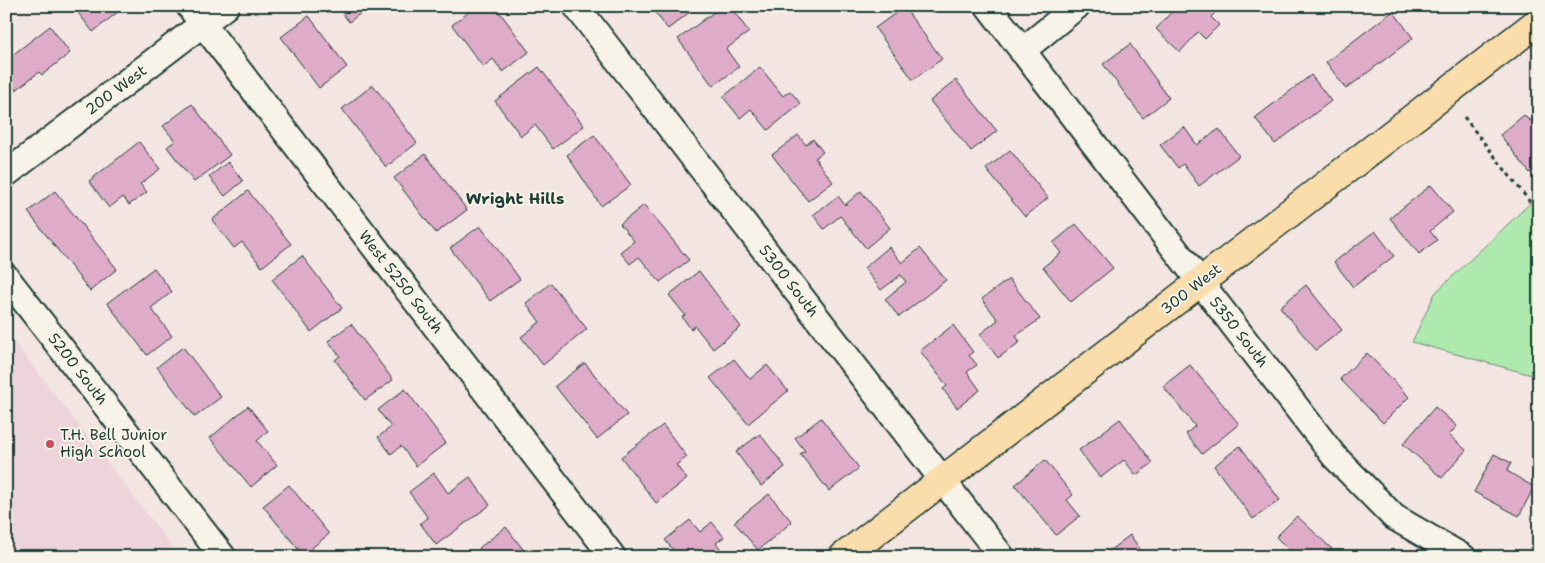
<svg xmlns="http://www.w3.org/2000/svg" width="1545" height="563" font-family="'Shantell Sans',sans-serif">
  <rect width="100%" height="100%" fill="#f2e5e2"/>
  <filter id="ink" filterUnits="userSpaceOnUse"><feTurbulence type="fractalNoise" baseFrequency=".02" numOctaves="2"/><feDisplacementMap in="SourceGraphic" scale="10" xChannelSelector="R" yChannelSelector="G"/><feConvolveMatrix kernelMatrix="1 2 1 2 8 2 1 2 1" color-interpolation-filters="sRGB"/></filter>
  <g filter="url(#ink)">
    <path fill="#ecd4da" d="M6,331L180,557H6Z"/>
    <path fill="#aee9ae" stroke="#669371" d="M1539,195V377L1412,342L1435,293Z"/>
    <path fill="#deabc8" stroke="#1f3d34" d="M73,6H115L119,11L93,32Z
      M337,6H370L349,22Z
      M476,6H495L529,52L503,72L493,59L483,67L452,25Z
      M650,6H694L695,8L668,29Z
      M722,6H730L749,32L726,49L739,67L713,86L678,39Z
      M1177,6H1222L1211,17L1219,25L1205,39L1198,32L1180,52L1156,29Z
      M904,7L942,59L913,80L875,28Z
      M1393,11L1413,38L1346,89L1326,62Z
      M309,16L347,67L319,88L281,37Z
      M50,26L70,53L42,75L39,72L16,90L6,78V60Z
      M1130,44L1169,98L1143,118L1103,64Z
      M539,67L584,126L553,149L535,125L521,136L495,101Z
      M760,67L783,96L790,91L801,104L768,130L751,109L740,118L723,97Z
      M1311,75L1331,101L1275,144L1255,118Z
      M956,80L997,131L971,151L930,101Z
      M373,85L417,143L386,167L342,109Z
      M192,104L230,155L194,182L167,147L175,141L163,126Z
      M1539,114V165L1530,173L1500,135L1524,115L1530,121Z
      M1184,127L1197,145L1219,129L1239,156L1199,186L1183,164L1178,168L1160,145Z
      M594,135L631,185L601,206L567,155Z
      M798,135L806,145L813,139L823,152L815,158L833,182L808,201L772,155Z
      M139,142L160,169L140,184L147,192L129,205L123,197L109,208L89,181Z
      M1010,150L1048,198L1025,217L986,169Z
      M425,154L467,210L436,233L394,178Z
      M228,162L243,181L225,196L209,177Z
      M1431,185L1453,212L1430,231L1437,240L1419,254L1390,218Z
      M55,191L117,269L90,291L28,212Z
      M248,191L291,244L262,267L242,242L234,248L212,220Z
      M861,191L890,228L866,248L840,216L824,229L813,215L838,196L845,205Z
      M644,205L689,260L660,282L639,257L630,264L620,252L634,241L620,224Z
      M1076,224L1113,268L1071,302L1043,267L1061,253L1053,243Z
      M480,226L520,279L490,301L450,248Z
      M1375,231L1394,256L1353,287L1334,262Z
      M889,247L902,263L920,248L946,280L899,317L885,299L906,282L901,275L881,290L864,268Z
      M302,256L342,308L311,332L272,279Z
      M154,268L172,292L151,308L172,336L147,355L107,303Z
      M699,271L741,327L713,349L695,326L691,329L682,317L685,315L669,295Z
      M1009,279L1040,319L1016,336L1020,342L998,358L980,334L998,320L982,299Z
      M551,283L587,329L543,365L521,337L540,322L526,303Z
      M1306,285L1342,330L1316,350L1280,307Z
      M351,324L393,380L365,400L335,360L340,356L328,341Z
      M953,325L973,352L969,355L977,365L967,372L980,390L957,408L943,389L947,386L920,351Z
      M183,347L221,397L195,417L157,367Z
      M1367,353L1409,397L1383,423L1340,379Z
      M734,359L750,379L767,365L788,391L748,424L710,378Z
      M585,363L627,415L597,439L555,386Z
      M1190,365L1239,424L1202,454L1186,434L1195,426L1163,386Z
      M405,389L446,443L416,466L401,446L391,454L378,437L391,427L378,410Z
      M248,406L268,431L257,441L277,465L251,487L210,438Z
      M1435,407L1457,426L1449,435L1466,450L1442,478L1403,444Z
      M821,418L859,468L829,491L800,454L805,451L795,438Z
      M1120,419L1153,463L1136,475L1124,460L1100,478L1079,450Z
      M663,425L687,457L676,465L687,479L656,503L621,457Z
      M760,434L785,467L761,486L736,452Z
      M1240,446L1280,500L1253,519L1214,466Z
      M1494,454L1511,463L1507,471L1534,487L1519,516L1474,492Z
      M1045,460L1073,495L1067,500L1080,516L1056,535L1015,485Z
      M434,473L448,493L470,477L490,505L436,545L420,523L428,518L409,492Z
      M289,485L329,534L303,555L263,506Z
      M769,494L792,522L758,550L734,522Z
      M1297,516L1332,549L1324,557H1296L1276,537Z
      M690,520L700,532L712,522L724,537L716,543L727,557H679L665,540Z
      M506,527L529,557H486L479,548Z
      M1130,535L1145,556L1101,557Z"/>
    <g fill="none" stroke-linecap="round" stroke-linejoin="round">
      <defs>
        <path id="minor" d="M189,6L613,557
          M576,6L1002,557
          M988,6L1334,456L1394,517L1463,557
          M1022,51L1077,6
          M6,174L226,6
          M6,277L223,557"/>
        <path id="major" d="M843,557L1539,21"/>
      </defs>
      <use href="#minor" stroke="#1f3d34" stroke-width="29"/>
      <use href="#major" stroke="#1f3d34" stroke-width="31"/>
      <path stroke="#1f3d34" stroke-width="3" stroke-dasharray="4 4" stroke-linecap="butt" d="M1464,117L1530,202"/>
      <use href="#minor" stroke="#f7f3e8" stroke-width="25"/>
      <use href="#major" stroke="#faddab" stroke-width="28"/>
    </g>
  </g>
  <circle fill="#d1495b" stroke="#f7f3e8" stroke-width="2" cx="50" cy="444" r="5"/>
  <g text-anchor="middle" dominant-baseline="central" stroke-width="4" stroke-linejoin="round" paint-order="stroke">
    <g font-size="15" fill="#1f3d34" stroke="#f7f3e8">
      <text transform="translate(116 90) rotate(-37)">200 West</text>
      <text transform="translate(789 281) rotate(52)">5300 South</text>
      <text transform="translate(401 282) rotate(52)">West 5250 South</text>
      <text transform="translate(1191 289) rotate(-38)">300 West</text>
      <text transform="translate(1239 332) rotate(52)">5350 South</text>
      <text transform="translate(78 369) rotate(52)">5200 South</text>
    </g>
    <g font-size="15" fill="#1f3d34" stroke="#f7f3e8" text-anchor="start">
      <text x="60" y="435">T.H. Bell Junior<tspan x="60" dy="17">High School</tspan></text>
    </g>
    <g font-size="16" font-weight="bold" fill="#1f3d34" stroke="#f7f3e8">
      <text x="515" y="198">Wright Hills</text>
    </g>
  </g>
  <rect width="1545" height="563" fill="none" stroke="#f7f3e8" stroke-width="25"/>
  <rect x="12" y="12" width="1520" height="538" fill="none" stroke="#1f3d34" stroke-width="2" filter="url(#ink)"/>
</svg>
